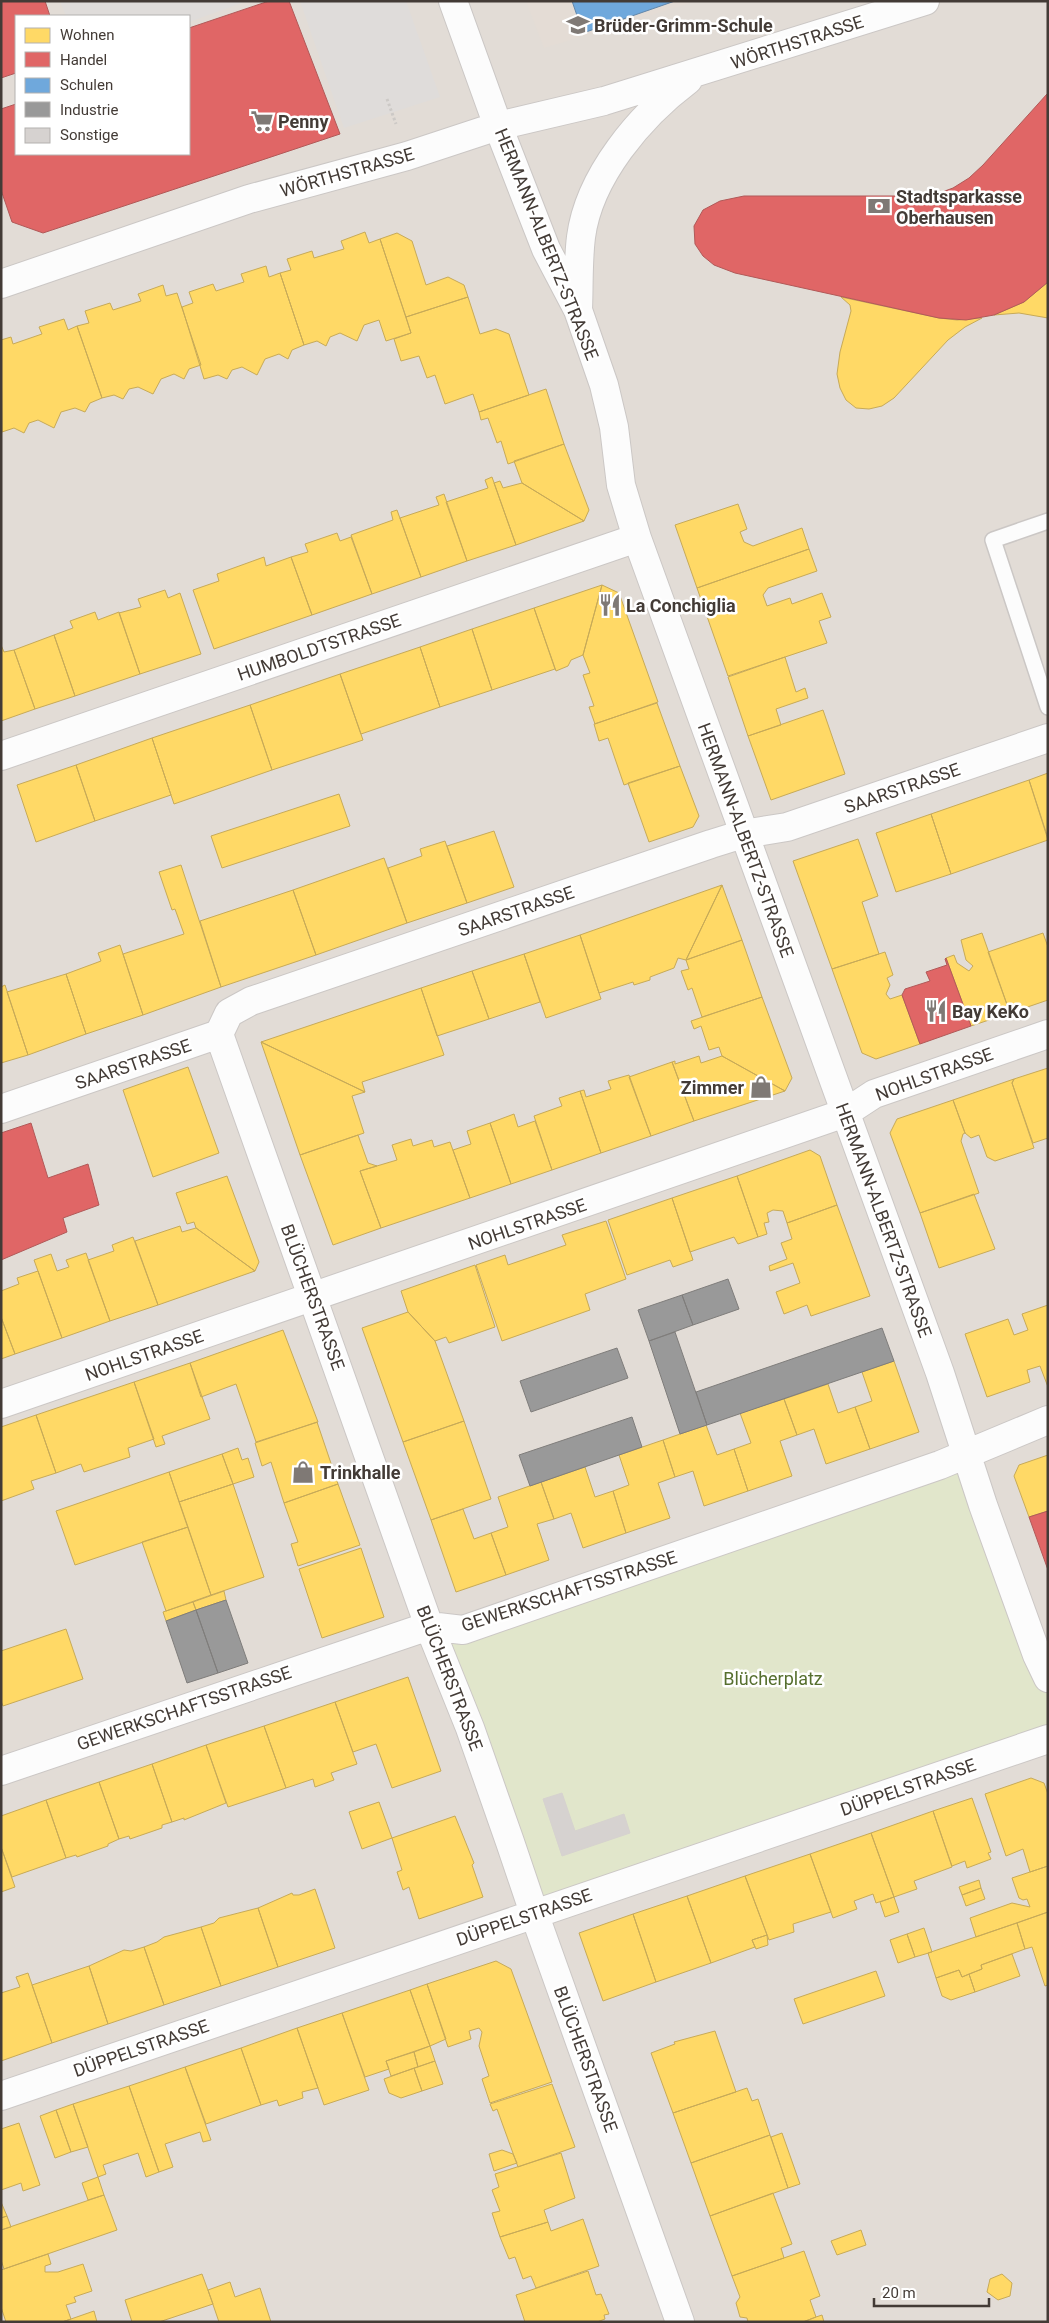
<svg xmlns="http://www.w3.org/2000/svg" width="1049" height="2323" font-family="Roboto,sans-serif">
  <rect width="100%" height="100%" fill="#eeebe9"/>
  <path fill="#e2dcd6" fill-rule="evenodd" d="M1,1H1048V2322H1ZM16,16H189V154H16Z"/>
  <path fill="#e4dcd5" d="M526,1H697L544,48Z"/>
  <path fill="#e1e6cb" d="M967,1455L1048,1678V1739L534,1913L429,1626L463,1629Z"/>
  <path fill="#dfdcda" d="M60,1H247L189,22V16H66Z
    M300,1H406L440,97L344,128Z"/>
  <path fill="#ffd966" stroke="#c7aa58" d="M365,232L369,243L380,239L411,333L386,341L379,320L364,325L357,341L340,333L330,337L326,346L317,341L304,345L280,273L291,270L287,259L312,251L314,258L344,249L341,241Z
    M397,233L412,241L426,285L448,277L464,285L468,297L406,317L380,239Z
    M266,266L269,277L280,273L304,345L292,350L288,359L279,354L265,359L257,375L242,367L232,370L227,379L218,375L204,379L182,307L193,303L189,292L213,284L216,291L244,282L241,274Z
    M1048,282V318L1019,313L994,315L1024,302Z
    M163,285L166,296L177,293L201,365L189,369L184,379L174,374L161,379L153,394L138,387L129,389L123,399L114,395L102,398L77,326L89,323L85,311L110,303L113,310L141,301L138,294Z
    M468,297L480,334L496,329L509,334L529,395L479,412L473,394L445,404L435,375L427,378L419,356L401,361L394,339L411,333L406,317Z
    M841,297L939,318L957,320L982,318L965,327L948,340L894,398L882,406L869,409L856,408L846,400L840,388L837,374L840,352L851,311L850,305Z
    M64,319L68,330L77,326L102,398L90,403L85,412L75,408L61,412L54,428L38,420L29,423L24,433L14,428L2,432L1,340L11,337L13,344L42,334L39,327Z
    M546,389L564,444L508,464L501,441L497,443L488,418L481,420L479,412Z
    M564,444L589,510L584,521L522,483L514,461Z
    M492,477L516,545L467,561L446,502L488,488L485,480Z
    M500,481L503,488L522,483L584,521L516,545L494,483Z
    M444,494L467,561L421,577L400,518L439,505L436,497Z
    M738,504L747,529L740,532L744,542L753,546L802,528L809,549L697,588L675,525Z
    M397,510L421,577L372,594L351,535L393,520L391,512Z
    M337,533L340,541L351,537L372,594L312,615L291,557L308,552L305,544Z
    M809,549L817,571L768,588L763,595L767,606L790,598L792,604L822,593L831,617L819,621L827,643L728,676L697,588Z
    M264,557L266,566L291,557L312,615L214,649L193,590L219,581L217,574Z
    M602,585L619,593L658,702L595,724L589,707L594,706L583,675L590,673L583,655Z
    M602,585L583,655L571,660L568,666L556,671L534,608Z
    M165,590L168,598L180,593L201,654L140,674L119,613L141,607L138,599Z
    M534,608L555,669L492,690L472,629Z
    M95,612L98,620L119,612L140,674L75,696L54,635L73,628L70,621Z
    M472,629L492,690L440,707L420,647Z
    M54,635L75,696L35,709L14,650Z
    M1,645L4,652L14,650L35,709L1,721Z
    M420,647L440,707L361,734L340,674Z
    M785,657L796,692L805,688L808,698L776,709L781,725L748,736L728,677Z
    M340,674L363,740L272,770L250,705Z
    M657,703L680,766L624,785L608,738L599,741L594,724Z
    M250,705L272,770L174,804L152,738Z
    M823,710L845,774L771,800L748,736Z
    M152,738L171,795L95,821L76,765Z
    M76,765L95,821L36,842L17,785Z
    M680,766L699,816L693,827L649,842L628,783Z
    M1048,773V838L1029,780Z
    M1029,780L1048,840L951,874L931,814Z
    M339,794L350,826L222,868L211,836Z
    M931,814L951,874L896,892L876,833Z
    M494,831L514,887L467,903L447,846Z
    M858,839L878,896L862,902L879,954L832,969L793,861Z
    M445,841L467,903L407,923L388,868L422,856L420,849Z
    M384,858L407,923L316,955L293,890Z
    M181,865L221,987L143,1015L123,954L184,934L175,909L172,910L159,872Z
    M722,885L742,940L686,960Z
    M722,885L686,960L678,958L674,968L650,977V980L634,985L633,982L599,993L580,935Z
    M293,890L316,955L221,987L200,921Z
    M982,933L1010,1013L971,1026L946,958L954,955L957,963L969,971L973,966L966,960L961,940Z
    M1043,933L1048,947V1000L1010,1013L988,952Z
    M580,935L601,999L546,1018L524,954Z
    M742,940L762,997L702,1017L692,988L688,990L681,971L689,969L686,960Z
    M120,945L143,1015L86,1034L66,974L101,961L98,953Z
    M885,952L893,975L887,978L890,985L886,994L890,999L902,995L920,1044L876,1059L862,1053L832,969Z
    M524,954L540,1002L489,1019L472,971Z
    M472,971L489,1019L437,1036L421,988Z
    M66,974L86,1034L28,1055L7,992Z
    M5,985L28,1055L1,1063V987Z
    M421,988L444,1055L362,1082L365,1092L261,1042Z
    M762,997L792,1078L785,1091L722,1056L719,1047L709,1050L701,1026L694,1029L691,1021Z
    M261,1042L365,1092L352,1096L364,1133L300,1155Z
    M699,1056L701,1063L722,1056L785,1091L694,1121L672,1062L675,1061V1064Z
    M672,1062L694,1121L651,1136L629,1077Z
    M188,1067L219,1153L153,1177L123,1090Z
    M1048,1068V1138L1033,1143L1012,1083L1014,1079Z
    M629,1075L651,1136L601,1153L580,1091L584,1090L586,1097L611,1089L608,1081Z
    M1014,1079L1012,1083L1034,1148L995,1161L987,1157L979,1135L971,1138L965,1133L953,1100Z
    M580,1091L601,1153L552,1170L534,1116L562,1106L559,1098Z
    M953,1100L965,1133L963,1134L961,1141L979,1193L920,1213L890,1133L897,1119Z
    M514,1114L518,1127L535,1121L552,1170L511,1184L490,1123Z
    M490,1123L511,1184L470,1198L453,1150L471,1144L467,1131Z
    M358,1135L368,1163L377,1166L360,1171L381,1228L333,1245L300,1155Z
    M411,1139L413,1146L432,1140L434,1147L450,1142L470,1198L381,1228L360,1171L397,1160L392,1145Z
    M810,1150L820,1156L837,1205L787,1223L783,1211L773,1210L767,1213L769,1222L764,1223L767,1234L758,1237L737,1176Z
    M227,1176L259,1262L255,1271L196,1228L194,1222L187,1224L176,1193Z
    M737,1176L758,1237L738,1244L734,1237L690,1252L672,1198Z
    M974,1194L995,1249L939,1268L920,1213Z
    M672,1198L693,1260L673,1267L670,1260L627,1275L608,1220Z
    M837,1205L870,1296L811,1316L807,1305L784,1314L776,1292L800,1283L793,1263L770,1271L769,1266L787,1259L781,1243L792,1239L787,1223Z
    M606,1221L626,1279L585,1294L590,1310L502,1341L476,1265L505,1255L508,1265L566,1245L562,1235Z
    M180,1226L182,1232L196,1228L255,1271L158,1305L135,1241Z
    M133,1237L158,1305L110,1321L88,1260L114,1251L112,1245Z
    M86,1253L110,1321L62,1338L34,1260L51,1254L57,1271L69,1267L66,1260Z
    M475,1265L495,1327L449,1343L446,1337L435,1341L408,1312L401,1291Z
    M38,1271L62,1338L15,1354L1,1317V1291L19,1284L17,1278Z
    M1048,1305V1387L1040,1366L1027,1370L1030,1382L987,1397L965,1334L1008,1319L1014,1335L1028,1330L1022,1314Z
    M408,1312L435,1341L464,1421L403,1442L362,1328Z
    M1,1317L15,1354L1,1359Z
    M283,1330L318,1422L256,1442L236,1384L201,1397L190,1363Z
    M894,1361L919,1432L870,1449L855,1407L872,1401L862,1372Z
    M190,1363L210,1419L162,1436L165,1444L156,1447L134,1382Z
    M134,1382L154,1439L128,1448L130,1457L84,1472L81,1464L56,1473L36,1415Z
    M828,1384L838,1413L855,1407L870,1449L826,1464L814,1429L797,1435L784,1399Z
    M784,1399L797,1435L780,1441L792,1476L748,1491L734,1449L751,1443L740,1413Z
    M36,1415L56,1473L31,1481L34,1489L1,1501V1427Z
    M464,1421L491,1499L431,1520L403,1442Z
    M317,1422L338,1484L284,1503L271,1462L262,1466L255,1443Z
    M706,1425L717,1455L734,1449L748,1491L704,1506L693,1471L675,1477L663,1440Z
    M663,1440L675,1477L658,1483L670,1518L626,1533L613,1491L629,1485L619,1455Z
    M238,1448L242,1460L248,1458L254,1477L233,1484L222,1454Z
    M222,1454L233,1484L179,1502L169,1472Z
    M1048,1455V1511L1029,1517L1014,1476L1019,1465Z
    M585,1467L595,1497L613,1491L626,1533L583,1548L571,1513L554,1519L541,1482Z
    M169,1472L188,1527L75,1565L56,1511Z
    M541,1482L554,1519L537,1524L549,1560L506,1575L491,1533L508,1527L498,1497Z
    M233,1484L264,1577L211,1595L179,1502Z
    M338,1484L360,1545L298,1566L291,1544L298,1542L284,1503Z
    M463,1509L474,1539L491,1533L506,1575L456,1592L431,1520Z
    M188,1527L211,1595L166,1611L142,1542Z
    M361,1548L384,1617L322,1638L299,1569Z
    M224,1591L226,1600L196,1610L193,1602Z
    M193,1602L196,1610L166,1621L163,1612Z
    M66,1629L83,1679L3,1706L1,1701V1651Z
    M408,1677L441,1771L392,1788L376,1744L353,1752L335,1702Z
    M335,1702L357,1764L331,1773L334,1780L315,1787L313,1779L286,1788L264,1726Z
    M264,1726L286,1788L228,1807L206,1745Z
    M206,1745L226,1803L184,1820V1818L172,1822L152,1764Z
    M152,1764L172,1822L162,1825V1828L130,1839L129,1836L119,1839L99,1782Z
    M1031,1778L1044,1783L1048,1794V1866L1030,1872L1023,1849L1006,1856L985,1794Z
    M99,1782L119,1839L108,1844V1846L77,1857L76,1855L66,1858L46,1800Z
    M972,1798L991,1852L988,1853L991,1859L967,1868L965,1861L952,1866L933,1811Z
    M46,1800L66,1858L12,1877L1,1847V1816Z
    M379,1802L392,1838L362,1849L349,1812Z
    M933,1811L952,1867L914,1881L917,1889L894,1897L871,1833Z
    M455,1816L474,1863L472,1865L483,1897L419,1919L409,1887L403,1890L397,1872L402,1870L392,1838Z
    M871,1833L894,1897L876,1903L873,1894L854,1901L857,1909L833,1918L810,1854Z
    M1,1847L15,1887L1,1892Z
    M810,1854L831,1912L793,1924L794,1932L769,1940L745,1876Z
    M1048,1866V1912L976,1937L970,1918L1012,1903L1030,1907L1027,1899L1023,1900L1019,1898L1012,1878Z
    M745,1876L767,1935L752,1940L755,1947L711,1963L687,1896Z
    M979,1880L981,1888L962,1895L959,1887Z
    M981,1888L985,1899L966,1906L962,1895Z
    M315,1889L335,1948L278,1967L258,1908L292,1893L293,1895H299Z
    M687,1896L711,1963L656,1982L633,1914Z
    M894,1897L899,1912L885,1917L880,1902Z
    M258,1908L278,1967L221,1986L201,1927L214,1923L219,1918Z
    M1048,1912V1985L1045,1986L1032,1947L1025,1949L1017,1923Z
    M633,1914L656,1982L603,2001L579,1933Z
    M1017,1923L1025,1949L981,1965L982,1969L962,1977L959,1970L936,1978L928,1953Z
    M201,1927L221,1986L164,2005L144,1947L157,1942L164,1937Z
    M924,1928L932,1952L915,1957L907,1934Z
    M907,1934L915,1957L898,1963L890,1940Z
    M767,1935L768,1945L756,1949L752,1940Z
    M144,1947L164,2005L108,2024L89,1966L124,1950L131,1951Z
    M1012,1954L1020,1976L975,1992L969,1974L982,1969L981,1965Z
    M496,1961L511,1969L552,2082L490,2103L482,2079L489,2076L479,2046L482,2032L479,2028L469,2031L471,2039L448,2047L427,1984Z
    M89,1966L108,2024L52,2043L32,1985Z
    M959,1970L962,1977L969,1974L975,1992L951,2000L942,1996L936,1978Z
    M876,1971L885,1996L803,2024L794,1999Z
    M28,1973L52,2043L1,2061V1993L20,1987L16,1977Z
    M427,1984L446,2039L430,2046L410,1990Z
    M410,1990L430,2046L386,2061L389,2069L365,2077L342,2013Z
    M342,2013L369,2090L324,2105L297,2028Z
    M297,2028L318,2088L302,2092L303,2098L279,2106L277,2100L261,2105L241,2048Z
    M715,2031L736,2092L673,2113L651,2053L675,2044L674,2042Z
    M430,2046L435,2061L418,2067L414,2052Z
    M241,2048L261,2105L206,2124L185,2067Z
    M414,2052L418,2067L391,2076L386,2061Z
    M435,2061L443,2084L422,2091L414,2068Z
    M185,2067L211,2140L203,2142L200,2132L165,2144L173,2167L159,2172L129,2086Z
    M414,2068L422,2091L401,2098L389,2093L384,2079Z
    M552,2084L575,2147L518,2167L497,2109L493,2111L490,2104Z
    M129,2086L159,2172L146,2177L138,2153L103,2165L106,2174L98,2177L73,2104Z
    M747,2088L752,2101L758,2099L770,2135L691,2163L673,2113Z
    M73,2104L88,2147L71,2152L56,2110Z
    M56,2110L71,2152L55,2158L40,2116Z
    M19,2123L40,2185L23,2191L21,2183L1,2190V2129Z
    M782,2133L800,2184L788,2188L771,2137Z
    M770,2135L788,2188L710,2216L691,2163Z
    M502,2150L513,2154L517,2163L494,2171L489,2154Z
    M561,2153L575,2198L544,2210L548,2222L500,2237L492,2213L500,2211L492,2190L499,2187L495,2174Z
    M98,2177L104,2195L88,2200L82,2183Z
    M773,2193L792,2244L781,2248L784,2258L732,2276L710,2216Z
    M104,2195L117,2230L4,2269L1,2260V2230Z
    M1,2202L7,2216L1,2218Z
    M7,2216L11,2227L1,2230V2218Z
    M583,2219L599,2266L536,2288L531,2276L523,2279L515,2257L509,2259L500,2237L548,2222L551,2231Z
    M861,2230L866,2245L837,2255L831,2241Z
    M804,2251L820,2296L810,2300L816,2317L803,2322H748L747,2318L740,2317L736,2303L740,2297L732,2276Z
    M48,2254L51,2264L45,2266V2272H58L83,2264L92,2291L74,2297L76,2302L66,2305L71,2319L62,2322H6L1,2307V2270Z
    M588,2271L596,2295L601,2294L609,2314L604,2315L605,2319L597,2322H525L516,2295Z
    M202,2274L213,2304L159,2322H132L125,2300Z
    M1002,2274L1012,2283L1010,2296L998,2300L987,2292L990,2279Z
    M230,2282L235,2297L260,2288L271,2322H219L208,2290Z
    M94,2311L97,2322H62L71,2319Z
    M822,2315L824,2322H803L816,2317Z"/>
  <path fill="#e06666" stroke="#b15958" d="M1,1H45L50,16H16V73L1,78Z
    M269,1H289L340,134L43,233L12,222L1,190V109L16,104V154H189V28Z
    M1047,94L1048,282L1024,302L994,315L966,320L939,318L735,273L714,265L703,256L695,244L694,226L703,210L720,201L744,196H916L934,195L953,188L969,178L983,165Z
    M946,958L971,1026L920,1044L902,995L905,989L930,981L926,972L947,965L945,959Z
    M31,1123L48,1178L88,1164L99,1205L63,1218L67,1232L1,1260V1133Z
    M1048,1511V1570L1029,1517Z"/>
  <path fill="#6fa8dc" stroke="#6287aa" d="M572,1H675L583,33Z"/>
  <path fill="#999" stroke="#7f7d7b" d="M728,1279L739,1309L693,1325L682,1295Z
    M682,1295L693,1325L649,1341L638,1310Z
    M882,1328L894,1361L707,1425L696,1392Z
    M675,1332L707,1425L680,1434L649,1341Z
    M617,1348L628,1378L531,1412L520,1381Z
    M632,1417L642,1447L530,1486L519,1455Z
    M226,1600L248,1663L218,1673L196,1610Z
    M196,1610L218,1673L187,1683L166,1621Z"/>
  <path fill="#d6d2d0" stroke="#d6d2cf" d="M562,1793L575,1831L624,1814L630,1833L562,1856L543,1799Z"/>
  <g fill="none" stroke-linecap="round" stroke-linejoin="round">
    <defs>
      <path id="service" d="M1048,521L993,540L1048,707"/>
      <path id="minor" d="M453,1L498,126L546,249L578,310L604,385L614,427L621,485L637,538L940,1373L983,1505L1037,1655L1048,1678
        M1,284L249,199L407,156L498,126L604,101L925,1
        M578,310C579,286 578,261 581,237C589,176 640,116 688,80
        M1,756L637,538
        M219,1034L429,1626L470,1728L510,1842L534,1913L680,2322
        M1,1109L219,1034L229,1013L251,1001L711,844L743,834L787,827L1048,738
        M1,1404L845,1113L874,1094L1048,1034
        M1,1771L429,1626L463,1630L940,1465L1048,1420
        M1,2096L1048,1739"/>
    </defs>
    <use href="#service" stroke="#cbc7c5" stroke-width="18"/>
    <use href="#minor" stroke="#cbc7c5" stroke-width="30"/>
    <path stroke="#ccc9c6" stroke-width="3" stroke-dasharray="2.5 2.5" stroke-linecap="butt" d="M387,99L396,124"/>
    <use href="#service" stroke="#fcfcfc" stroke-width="15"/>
    <use href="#minor" stroke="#fcfcfc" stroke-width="28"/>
  </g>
  <defs>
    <symbol id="school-bare" viewBox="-9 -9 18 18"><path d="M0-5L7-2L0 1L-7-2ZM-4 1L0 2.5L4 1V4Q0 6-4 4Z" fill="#7f7975" stroke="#fff" stroke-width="2.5" paint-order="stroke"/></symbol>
    <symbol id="supermarket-bare" viewBox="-9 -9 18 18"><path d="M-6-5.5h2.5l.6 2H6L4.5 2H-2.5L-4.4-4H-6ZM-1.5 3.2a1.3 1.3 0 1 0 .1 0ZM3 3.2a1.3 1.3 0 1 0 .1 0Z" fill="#7f7975" stroke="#fff" stroke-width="2.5" paint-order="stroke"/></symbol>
    <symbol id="bank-bare" viewBox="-9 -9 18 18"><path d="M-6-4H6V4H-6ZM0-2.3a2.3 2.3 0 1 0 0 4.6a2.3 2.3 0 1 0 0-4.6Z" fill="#7f7975" stroke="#fff" stroke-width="2.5" paint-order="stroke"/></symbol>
    <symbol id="restaurant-bare" viewBox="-9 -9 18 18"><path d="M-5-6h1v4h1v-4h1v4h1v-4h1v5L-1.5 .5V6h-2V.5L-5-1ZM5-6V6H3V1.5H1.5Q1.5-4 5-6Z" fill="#7f7975" stroke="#fff" stroke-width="2.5" paint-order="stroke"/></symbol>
    <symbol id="shop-bare" viewBox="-9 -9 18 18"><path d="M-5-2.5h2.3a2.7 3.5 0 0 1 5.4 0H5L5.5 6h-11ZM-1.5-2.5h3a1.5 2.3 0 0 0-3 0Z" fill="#7f7975" stroke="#fff" stroke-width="2.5" paint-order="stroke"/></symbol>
  </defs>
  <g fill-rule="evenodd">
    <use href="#school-bare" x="562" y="9" width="32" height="32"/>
    <use href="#supermarket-bare" x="246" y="105" width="32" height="32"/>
    <use href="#bank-bare" x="863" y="190" width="32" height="32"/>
    <use href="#restaurant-bare" x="594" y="589" width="32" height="32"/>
    <use href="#restaurant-bare" x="920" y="995" width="32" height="32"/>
    <use href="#shop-bare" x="745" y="1071" width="32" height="32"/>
    <use href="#shop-bare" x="287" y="1456" width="32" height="32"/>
  </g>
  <g text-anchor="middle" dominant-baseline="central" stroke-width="5" stroke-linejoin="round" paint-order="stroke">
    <g font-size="18" font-weight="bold" fill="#433b36" stroke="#fff" text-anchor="start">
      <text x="594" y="25">Brüder-Grimm-Schule</text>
      <text x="278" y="121">Penny</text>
      <text x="896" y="196">Stadtsparkasse<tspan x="896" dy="21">Oberhausen</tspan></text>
      <text x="626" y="605">La Conchiglia</text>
      <text x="952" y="1011">Bay KeKo</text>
      <text x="744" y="1087" text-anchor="end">Zimmer</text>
      <text x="320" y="1472">Trinkhalle</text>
    </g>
    <g font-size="18" fill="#433b36" stroke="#fff">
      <text transform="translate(797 42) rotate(-18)">WÖRTHSTRASSE</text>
      <text transform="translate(347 172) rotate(-16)">WÖRTHSTRASSE</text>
      <text transform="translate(547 244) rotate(68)">HERMANN-ALBERTZ-STRASSE</text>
      <text transform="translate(319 647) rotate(-19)">HUMBOLDTSTRASSE</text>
      <text transform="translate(902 788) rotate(-19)">SAARSTRASSE</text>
      <text transform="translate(746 840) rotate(70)">HERMANN-ALBERTZ-STRASSE</text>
      <text transform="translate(516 911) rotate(-19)">SAARSTRASSE</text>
      <text transform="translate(133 1064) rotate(-19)">SAARSTRASSE</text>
      <text transform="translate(934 1074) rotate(-20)">NOHLSTRASSE</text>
      <text transform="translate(884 1220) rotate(70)">HERMANN-ALBERTZ-STRASSE</text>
      <text transform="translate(527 1224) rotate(-19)">NOHLSTRASSE</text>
      <text transform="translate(313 1297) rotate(70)">BLÜCHERSTRASSE</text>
      <text transform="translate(144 1355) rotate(-19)">NOHLSTRASSE</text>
      <text transform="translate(569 1591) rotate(-18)">GEWERKSCHAFTSSTRASSE</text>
      <text transform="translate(450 1678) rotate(69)">BLÜCHERSTRASSE</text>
      <text transform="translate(184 1708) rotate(-19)">GEWERKSCHAFTSSTRASSE</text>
      <text transform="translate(908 1787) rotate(-19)">DÜPPELSTRASSE</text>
      <text transform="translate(524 1917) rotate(-19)">DÜPPELSTRASSE</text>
      <text transform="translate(141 2048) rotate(-19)">DÜPPELSTRASSE</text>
      <text transform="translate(586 2059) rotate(70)">BLÜCHERSTRASSE</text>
    </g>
    <g font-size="18" fill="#566f2f" stroke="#fff">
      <text x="773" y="1678">Blücherplatz</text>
    </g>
  </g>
  <rect width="1049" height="2323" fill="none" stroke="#433b36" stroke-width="5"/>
  <rect x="15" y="15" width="175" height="140" fill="#ffffff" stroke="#b4b1af"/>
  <rect x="25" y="28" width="25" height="15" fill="#ffd966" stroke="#b4b1af"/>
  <text x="60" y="40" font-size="15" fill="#433b36">Wohnen</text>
  <rect x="25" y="52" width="25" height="15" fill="#e06666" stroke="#b4b1af"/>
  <text x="60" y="65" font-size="15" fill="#433b36">Handel</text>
  <rect x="25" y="78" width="25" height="15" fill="#6fa8dc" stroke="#b4b1af"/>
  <text x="60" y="90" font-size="15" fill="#433b36">Schulen</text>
  <rect x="25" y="102" width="25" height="15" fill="#999999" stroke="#b4b1af"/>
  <text x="60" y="115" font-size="15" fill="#433b36">Industrie</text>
  <rect x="25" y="128" width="25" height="15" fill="#d6d2d0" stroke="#b4b1af"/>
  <text x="60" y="140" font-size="15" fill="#433b36">Sonstige</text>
  <path d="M874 2298v8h115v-8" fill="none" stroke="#433b36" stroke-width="2.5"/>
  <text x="882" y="2298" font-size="15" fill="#433b36" stroke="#ffffff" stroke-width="4" paint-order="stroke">20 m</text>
</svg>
